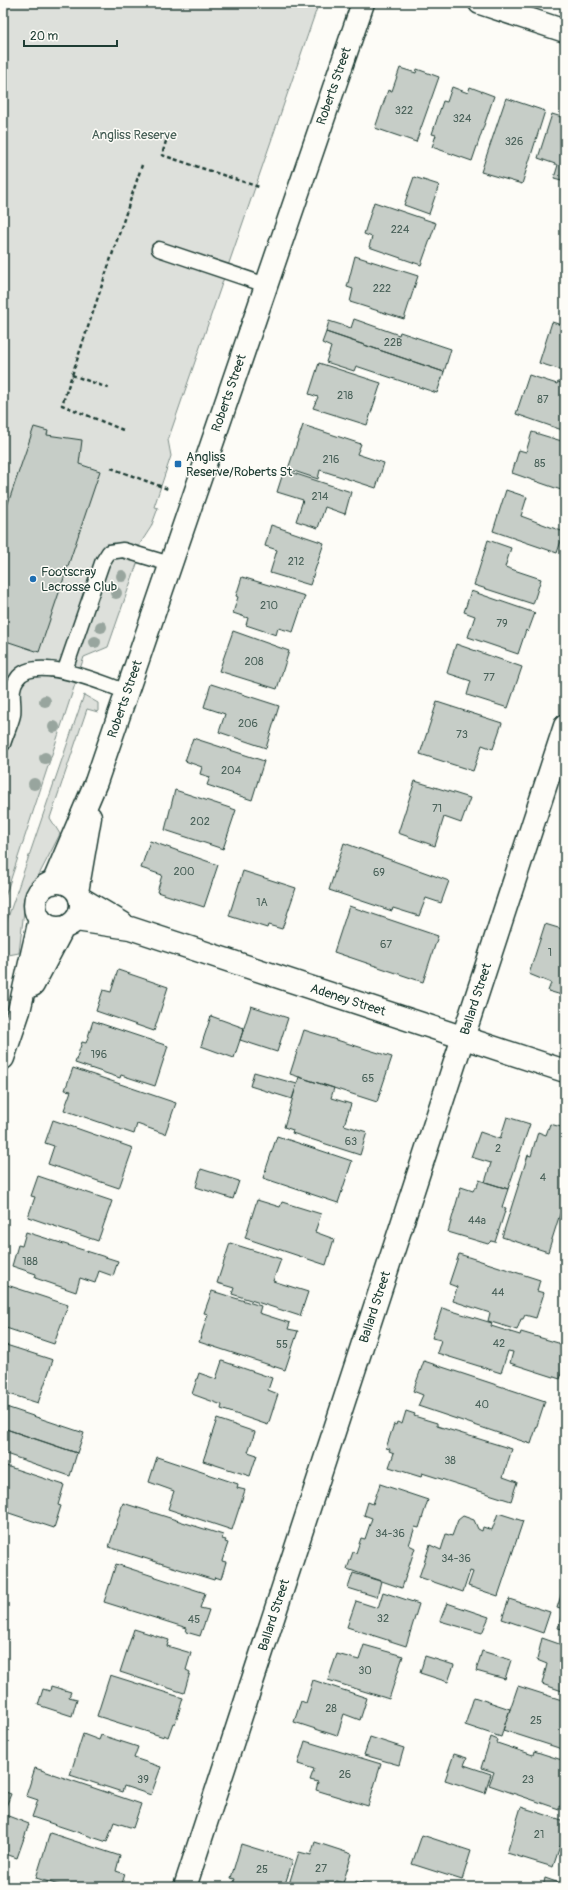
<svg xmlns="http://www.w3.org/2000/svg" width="568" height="1890" font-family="Pangolin,sans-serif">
  <rect width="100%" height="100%" fill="#fdfcf7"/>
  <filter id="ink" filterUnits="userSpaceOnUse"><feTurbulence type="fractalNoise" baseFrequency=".025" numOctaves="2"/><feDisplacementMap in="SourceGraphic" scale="8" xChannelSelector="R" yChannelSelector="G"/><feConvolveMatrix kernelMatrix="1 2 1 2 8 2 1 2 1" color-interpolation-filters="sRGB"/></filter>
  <g filter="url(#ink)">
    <path fill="#dde0db" stroke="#7e8e88" d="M3,3H312L318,5L168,440L171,456L154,507L158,508L151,527L140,544L137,564L108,647L84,657L3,903Z
      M84,695L98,703V712L87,709L50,818L60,834L25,902L19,953L3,956V932Z"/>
    <path fill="#c6cdc7" stroke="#1f3d34" d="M400,68L416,73L417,69L439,77L416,142L375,128L388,90L392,91Z
      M452,87L468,93L470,87L494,96L472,161L432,147L436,135L432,134L443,101L447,102Z
      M506,98L545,111L522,184L481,172Z
      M552,114L565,118V181L554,178L558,165L538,158Z
      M414,177L439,185L429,214L404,205Z
      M374,202L436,223L421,265L369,247L372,237L364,234Z
      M355,256L418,276L404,319L350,302L353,289L347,287Z
      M354,319L399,335L400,332L451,349L444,372L326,332L329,321L351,328Z
      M552,322L565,326V371L539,363Z
      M326,332L444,372L437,393L356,366L354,371L326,362L331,347L322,343Z
      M319,363L381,383L367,425L313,408L318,397L309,394Z
      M529,375L557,384L558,382L565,384V431L516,414Z
      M303,425L361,444L357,454L384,463L376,488L320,470L318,479L288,469Z
      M34,427L48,431L47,435L82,440L79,464L100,471L39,652L3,640V518Z
      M532,432L565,442L564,491L512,473L519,450L526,452Z
      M284,470L351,492L345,514L325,507L318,528L296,521L303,500L277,492Z
      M506,490L527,497L521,516L564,532L557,553L493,531Z
      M271,525L324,543L310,585L270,573L277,550L265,546Z
      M488,540L511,548L505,567L541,579L533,604L474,585Z
      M242,577L305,596L293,632L278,628L276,635L246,625L248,618L233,613L238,597L236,596Z
      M471,591L535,613L528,632L526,630L518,654L468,637L475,616L464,612Z
      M233,631L289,651L277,689L219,671Z
      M456,644L522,667L508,708L467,695L471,681L447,673Z
      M211,684L279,706L266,748L219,732L225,714L204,707Z
      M437,702L502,723L493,749L482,745L473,771L420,754Z
      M193,738L264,761L252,800L207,785L210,777L200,774L202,767L185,761Z
      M415,781L470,798L461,823L444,817L435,846L398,833Z
      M175,790L236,810L223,849L165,830Z
      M150,841L218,865L204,907L157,892L162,875L141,868Z
      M344,843L449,881L441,903L426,898L419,916L393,908L392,911L329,890Z
      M243,871L296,888L282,929L268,925L267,928L229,916Z
      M349,906L438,936L423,982L334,952Z
      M545,924L565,930V996L548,991L551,983L529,974Z
      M118,970L168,987L154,1031L96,1011L103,990L111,992Z
      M251,1006L288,1018L277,1052L240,1040Z
      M211,1016L244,1028L234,1058L201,1046Z
      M93,1021L168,1046L155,1086L121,1075L120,1078L75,1063L82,1042L86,1043Z
      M304,1030L392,1057L377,1102L290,1074Z
      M73,1068L176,1103L165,1134L137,1124L134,1134L64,1110L71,1091L65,1090Z
      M254,1072L297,1084L292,1099L250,1086Z
      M299,1077L334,1088L331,1098L351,1104L344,1125L367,1132L360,1155L292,1133L293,1130L284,1127Z
      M507,1117L530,1124L508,1189L485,1182L491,1163L471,1157L480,1132L500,1139Z
      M53,1120L133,1148L119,1188L48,1164L54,1146L45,1143Z
      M550,1124L565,1128V1198L548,1252L502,1237L528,1155L531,1156L538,1132L546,1135Z
      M277,1136L352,1161L338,1203L263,1178Z
      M201,1169L239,1181L233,1199L196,1187Z
      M38,1176L112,1201L98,1241L28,1217L35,1197L31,1196Z
      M479,1180L508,1189L502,1207L506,1208L495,1242L491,1241L488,1244L448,1232L461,1187L473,1191L475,1187H477Z
      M257,1200L280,1207L282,1202L321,1214L315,1232L334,1239L326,1265L245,1238Z
      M26,1232L118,1261L113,1276L99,1271L95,1283L80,1278L76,1292L35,1278L36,1274L12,1266L18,1245L22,1246Z
      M230,1243L281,1259L273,1281L308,1292L300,1316L232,1294L234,1288L217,1283Z
      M459,1254L540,1280L537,1291L544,1293L536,1318L525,1315L523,1319H521L517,1330L488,1321L490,1313L453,1301L457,1287L449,1284Z
      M7,1285L68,1305L54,1344L3,1327V1297Z
      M212,1291L261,1306L259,1313L290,1323L288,1329L298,1331L285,1370L199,1342L208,1314L204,1313Z
      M442,1308L492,1323L491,1326L520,1335L521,1332L565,1345V1363L560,1379L510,1363L513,1352L508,1351L501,1373L437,1353L441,1340L432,1338Z
      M3,1344L53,1360L38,1403L3,1392Z
      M222,1361L272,1378L268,1390L278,1394L268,1425L221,1409L222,1405L192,1394L199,1373L216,1379Z
      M424,1361L545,1401L531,1444L418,1406L423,1395L413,1391Z
      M3,1406L84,1433L77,1453L3,1428Z
      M406,1411L415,1414L414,1416L437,1423V1426L512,1449L503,1477L517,1482L511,1501L422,1473L421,1477L389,1467L394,1453L389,1451L390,1449L386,1448L394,1424L396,1425L397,1422L402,1424Z
      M217,1419L255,1432L248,1452L257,1455L250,1476L203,1461Z
      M3,1428L77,1453L70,1476L3,1453Z
      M157,1457L238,1484L237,1488L245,1490L232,1530L168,1509L174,1491L149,1482Z
      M3,1465L64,1485L58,1505L61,1506L54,1528L3,1511Z
      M565,1475V1494L559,1492Z
      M380,1484L428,1500L419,1528L415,1527L409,1545L415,1548L402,1588L347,1569L353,1552L356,1553L361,1538L365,1539L372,1518L364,1515L368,1502L373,1504Z
      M123,1503L223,1535L222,1539L226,1540L225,1542L228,1543L222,1561L226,1562L221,1579L215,1577L214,1580L109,1547Z
      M498,1513L523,1521L498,1596L468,1586L473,1572L470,1571L463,1592L419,1577L430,1545L441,1550L446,1534L452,1536L458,1520L463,1516L474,1520L478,1529L482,1531L483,1527L492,1530Z
      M116,1564L205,1593L200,1608L209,1610L200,1636L186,1632L187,1628L104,1602Z
      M353,1573L381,1581L377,1597L348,1588Z
      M564,1586L565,1587V1630L558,1628L563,1610L557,1608Z
      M383,1592L419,1604L406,1646L347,1627L356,1601L378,1608Z
      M509,1599L550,1612L543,1633L502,1619Z
      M447,1603L489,1617L482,1633L440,1621Z
      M134,1629L169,1640L167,1646L191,1653L186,1670L190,1672L184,1693L120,1672Z
      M542,1638L565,1646V1692L542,1684L547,1664L537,1660Z
      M364,1645L403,1656L389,1699L328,1680L337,1654L359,1660Z
      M482,1651L511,1660L505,1679L476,1671Z
      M425,1656L454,1665L448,1682L420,1673Z
      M110,1675L183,1698L175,1724L173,1723L168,1737L164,1735V1737L97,1716Z
      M313,1680L367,1698L360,1720L344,1714L337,1736L294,1722L301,1701L306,1703Z
      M51,1686L71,1692L69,1697L77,1699L72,1716L38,1705L43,1689L50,1691Z
      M518,1686L565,1701V1750L503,1730Z
      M474,1697L510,1709L501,1737L465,1725Z
      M83,1734L99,1740L101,1735L138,1747L134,1758L161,1767L151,1795L124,1786L122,1792L70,1775Z
      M370,1737L404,1748L399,1765L364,1755Z
      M491,1737L498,1740L497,1743L533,1755L534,1751L565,1761V1808L559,1806V1809L489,1785L494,1772L481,1768Z
      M305,1741L381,1764L368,1806L316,1790L318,1782L310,1780L314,1769L298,1764Z
      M454,1754L467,1758L464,1765L491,1774L485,1793L445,1780Z
      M35,1768L141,1804L133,1828L114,1822L107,1842L32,1817L38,1800L26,1796Z
      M3,1791L11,1794L3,1814Z
      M521,1807L565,1821V1847L560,1846L553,1867L507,1853Z
      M3,1814L29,1824L17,1858L3,1853Z
      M50,1833L120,1856L116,1871L125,1874L121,1887H65L36,1878Z
      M422,1835L471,1851L462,1880L412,1864Z
      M315,1842L352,1854L343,1883L336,1881L334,1887H288L299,1852L311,1855Z
      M241,1844L293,1860L284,1887H232L235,1879L231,1878Z
      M545,1878L565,1885V1887H543Z
      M356,1881L375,1887H354Z"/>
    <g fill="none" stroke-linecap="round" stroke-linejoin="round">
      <defs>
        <path id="service" d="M159,249L266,285
          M65,670L102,563L109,552L123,550L170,564
          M3,744C6,734 11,724 13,715C15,702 9,690 17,679C34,653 105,684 127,692"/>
        <path id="minor" d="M80,898L122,923
          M76,920L130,928L565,1071
          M185,1887L565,726"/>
        <path id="tertiary" d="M35 905a23 23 0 1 1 46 0a23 23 0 1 1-46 0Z
          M53,883L96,782L363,3
          M77,892L90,817
          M33,985L63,928
          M3,1058L19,1011L40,919"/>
        <path id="secondary" d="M480,3L565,31"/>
      </defs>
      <use href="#service" stroke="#1f3d34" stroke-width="17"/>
      <use href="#minor" stroke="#1f3d34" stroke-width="25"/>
      <use href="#tertiary" stroke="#1f3d34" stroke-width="25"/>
      <use href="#secondary" stroke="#1f3d34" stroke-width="25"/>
      <path stroke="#1f3d34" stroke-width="2.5" stroke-dasharray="4 3" stroke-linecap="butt" d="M166,141L162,155L259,187
        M72,375L111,389
        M123,430L62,405L142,165
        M111,468L168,489"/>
      <use href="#service" stroke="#fdfcf7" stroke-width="14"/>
      <use href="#minor" stroke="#fdfcf7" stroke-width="22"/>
      <use href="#tertiary" stroke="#fdfcf7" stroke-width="22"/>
      <use href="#secondary" stroke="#fdfcf7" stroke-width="22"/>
    </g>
    <g fill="#98a59e">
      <circle cx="122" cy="576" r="6"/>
      <circle cx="116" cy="593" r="6"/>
      <circle cx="101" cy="627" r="6"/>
      <circle cx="95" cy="642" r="6"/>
      <circle cx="45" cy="701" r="6"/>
      <circle cx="54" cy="727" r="6"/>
      <circle cx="45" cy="758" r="6"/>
      <circle cx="34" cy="784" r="6"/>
    </g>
  </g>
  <g fill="#1f6fb2" stroke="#fdfcf7" stroke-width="1.5">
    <rect x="174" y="460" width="8" height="8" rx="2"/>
    <circle cx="33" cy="579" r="4"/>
  </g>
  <g text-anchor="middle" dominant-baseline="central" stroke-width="3" stroke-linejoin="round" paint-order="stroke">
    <g font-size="11" fill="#496159">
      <text x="404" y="110">322</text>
      <text x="462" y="118">324</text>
      <text x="514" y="141">326</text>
      <text x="400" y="229">224</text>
      <text x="382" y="288">222</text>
      <text x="393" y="342">22B</text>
      <text x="345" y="395">218</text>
      <text x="543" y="399">87</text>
      <text x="331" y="459">216</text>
      <text x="540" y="463">85</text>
      <text x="320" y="496">214</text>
      <text x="296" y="561">212</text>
      <text x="269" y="605">210</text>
      <text x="502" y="623">79</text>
      <text x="254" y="661">208</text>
      <text x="489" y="677">77</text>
      <text x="248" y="723">206</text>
      <text x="462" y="734">73</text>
      <text x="231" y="770">204</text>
      <text x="437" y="808">71</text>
      <text x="200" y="821">202</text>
      <text x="184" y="871">200</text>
      <text x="379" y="872">69</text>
      <text x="262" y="902">1A</text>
      <text x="386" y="944">67</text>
      <text x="550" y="952">1</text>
      <text x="99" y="1054">196</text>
      <text x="368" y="1078">65</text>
      <text x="351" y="1141">63</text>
      <text x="498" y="1148">2</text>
      <text x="543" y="1177">4</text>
      <text x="477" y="1220">44a</text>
      <text x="30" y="1261">188</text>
      <text x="498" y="1292">44</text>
      <text x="499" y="1343">42</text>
      <text x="282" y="1344">55</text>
      <text x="482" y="1404">40</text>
      <text x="450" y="1460">38</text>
      <text x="390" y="1533">34-36</text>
      <text x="456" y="1558">34-36</text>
      <text x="383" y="1618">32</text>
      <text x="194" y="1619">45</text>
      <text x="365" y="1670">30</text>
      <text x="331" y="1708">28</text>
      <text x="536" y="1720">25</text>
      <text x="345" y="1774">26</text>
      <text x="143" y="1779">39</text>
      <text x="528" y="1779">23</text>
      <text x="539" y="1834">21</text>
      <text x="321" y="1868">27</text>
      <text x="262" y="1869">25</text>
    </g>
    <g font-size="13" fill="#1f3d34" stroke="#fdfcf7">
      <text transform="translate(334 86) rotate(-71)">Roberts Street</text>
      <text transform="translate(229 393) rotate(-71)">Roberts Street</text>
      <text transform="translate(125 699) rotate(-71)">Roberts Street</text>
      <text transform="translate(476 999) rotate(-72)">Ballard Street</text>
      <text transform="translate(348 1000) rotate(18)">Adeney Street</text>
      <text transform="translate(375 1307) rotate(-72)">Ballard Street</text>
      <text transform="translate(274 1615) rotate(-72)">Ballard Street</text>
    </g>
    <g font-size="13" fill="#455e55" stroke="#fdfcf7">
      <text x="134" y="135">Angliss Reserve</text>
    </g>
    <g font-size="13" fill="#1f3d34" stroke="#fdfcf7" text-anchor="start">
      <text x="186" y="457">Angliss<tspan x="186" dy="15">Reserve/Roberts St</tspan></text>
      <text x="41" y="572">Footscray<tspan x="41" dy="15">Lacrosse Club</tspan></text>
    </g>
  </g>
  <rect width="568" height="1890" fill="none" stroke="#fdfcf7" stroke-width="16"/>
  <rect x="8" y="8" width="552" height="1874" fill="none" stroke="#1f3d34" stroke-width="1.5" filter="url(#ink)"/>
  <path d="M24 40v6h93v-6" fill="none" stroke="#1f3d34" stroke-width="2"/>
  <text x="30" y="40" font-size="12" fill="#1f3d34" stroke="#fdfcf7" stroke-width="3" paint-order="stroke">20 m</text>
</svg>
